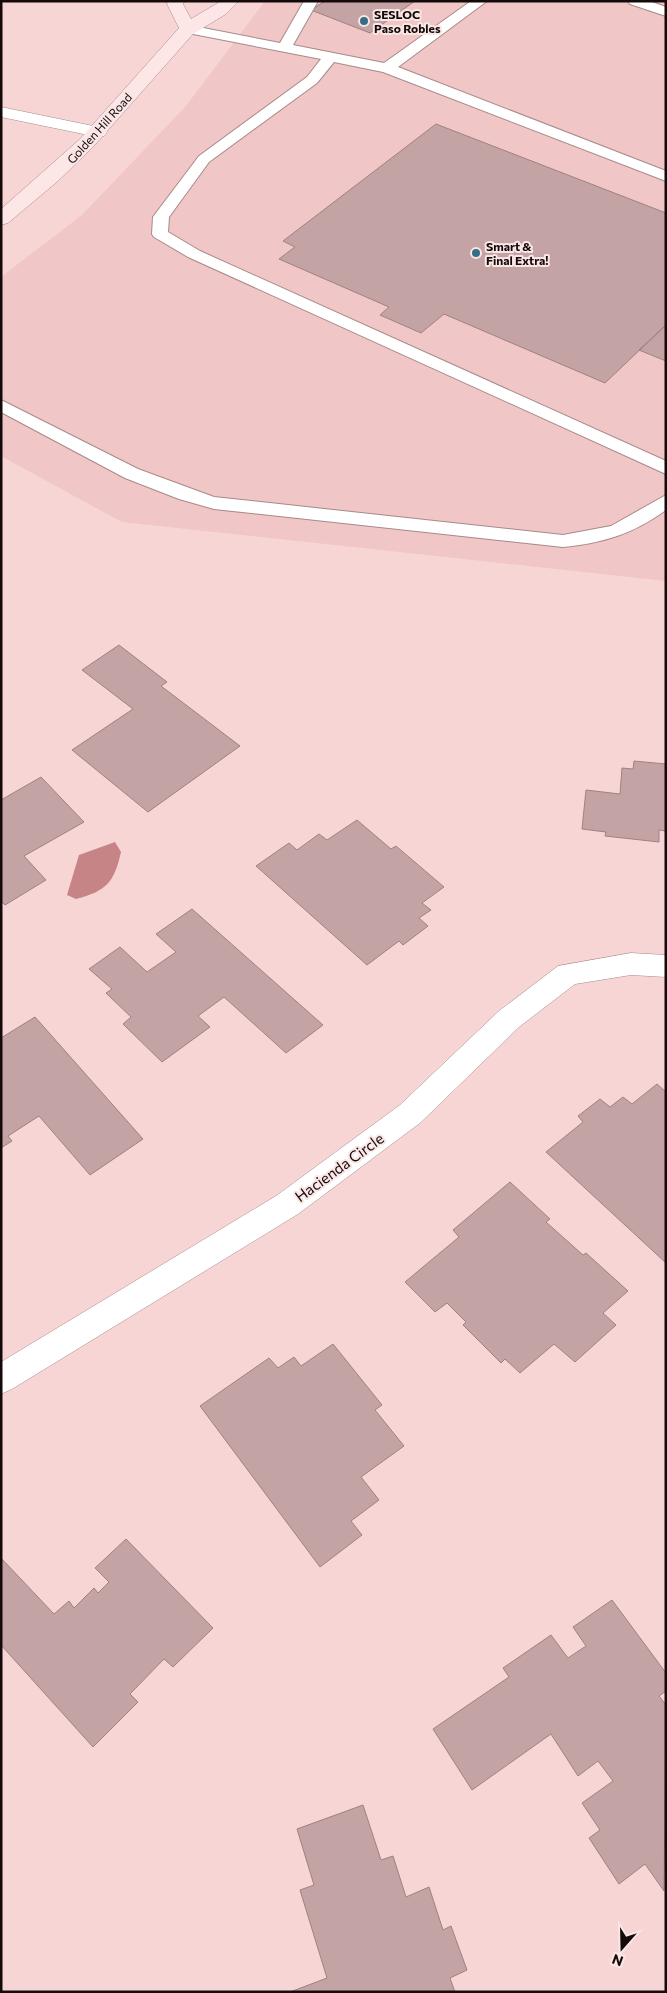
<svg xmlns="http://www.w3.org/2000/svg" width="667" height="1993" font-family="Commissioner,sans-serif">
  <rect width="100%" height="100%" fill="#f7d5d5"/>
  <path fill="#f0c6c6" d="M265,1H666V581L122,522L1,456V277L82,215L186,106Z"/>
  <path fill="#c68486" d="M115,842L121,852C114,883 106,891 76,899L67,895L79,855Z"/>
  <path fill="#c3a3a3" stroke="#a08181" d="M325,1H415L370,33L311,10Z
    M436,124L666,213V325L605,383L444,314L421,333L380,315L389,307L279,259L295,247L283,241Z
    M666,325V361L639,350Z
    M119,645L167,682L161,686L240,746L148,812L72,750L133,709L82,670Z
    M634,761L666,764V831L659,830V842L605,836L606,832L582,829L586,790L620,794L622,768L633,769Z
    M41,777L84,822L24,856L46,880L5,905L1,901V800Z
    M357,820L391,849L396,846L444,887L422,903L431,910L419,918L428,926L403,945L399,941L367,965L256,866L289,843L297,850L319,834L327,840Z
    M192,909L323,1025L286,1053L224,997L198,1016L210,1027L162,1062L123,1024L131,1017L106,993L112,989L89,969L120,947L147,972L176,952L156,934Z
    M35,1017L143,1139L90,1175L39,1116L8,1136L12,1141L1,1148V1038Z
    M657,1084L666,1092V1263L546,1152L583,1122L578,1116L600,1099L610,1107L623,1097L632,1104Z
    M510,1182L550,1219L546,1222L583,1255L586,1253L628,1291L603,1313L616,1325L575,1362L554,1344L520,1373L505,1359L501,1363L463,1325L466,1322L447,1303L435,1312L405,1282L459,1237L453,1230Z
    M333,1344L382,1405L375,1410L404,1446L361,1477L379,1500L351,1521L362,1535L320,1567L200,1406L269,1358L278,1368L294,1357L301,1366Z
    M126,1539L213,1628L173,1667L164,1659L130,1694L138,1702L93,1747L1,1645V1558L54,1614L69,1601L74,1608L94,1588L98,1593L109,1582L95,1568Z
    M612,1600L666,1673V1691L659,1696L666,1705L664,1891L645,1864L619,1884L589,1838L600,1830L582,1803L613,1781L598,1761L578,1776L551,1734L472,1790L433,1729L509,1677L503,1668L551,1635L568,1658L586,1646L573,1627Z
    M363,1805L381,1860L393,1856L406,1897L429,1887L443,1930L451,1926L467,1970L450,1978L455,1992H290L327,1978L300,1890L314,1885L297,1829Z"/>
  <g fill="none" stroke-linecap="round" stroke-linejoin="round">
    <defs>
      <path id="service" d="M304,1H318L293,45L384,63L471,1H487L398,67L666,171V181L383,72L334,62L317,83L209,162L169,217L168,232L200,251L666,461V474L188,257L154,237L152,234L153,217L199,156L307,77L321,59L188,33L181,29L188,25L280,43Z
        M628,1H649L666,7V16L630,4Z
        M1,400L138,469L214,497L563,535L611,526L666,495V510C633,534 603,543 563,547L214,509L179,499L125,478L1,412Z"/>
      <path id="minor" d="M1,107L98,127L104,128L107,132L104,136L98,137L1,117Z
        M631,953L666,955V977L631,975L575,984L519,1027L420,1123L298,1214L12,1389L1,1394V1362L276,1196L400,1105L499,1011L558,966Z"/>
      <path id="secondary" d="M168,1H185L183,4L191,19L221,1H239L226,14L193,34L93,147L58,181L8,223L1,225V209L80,139L179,28L167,4Z"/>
    </defs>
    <use href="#service" stroke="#a88989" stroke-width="2"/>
    <use href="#minor" stroke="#a88989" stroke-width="1"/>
    <use href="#secondary" stroke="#a88989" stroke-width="1"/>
    <use href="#service" fill="#fff" fill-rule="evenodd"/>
    <use href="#minor" fill="#fff" fill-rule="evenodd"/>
    <use href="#secondary" fill="#fce6e6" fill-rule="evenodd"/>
  </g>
  <g fill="#336e86" stroke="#fbe6e6" stroke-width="2">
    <circle cx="364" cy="21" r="5"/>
    <circle cx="476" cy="253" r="5"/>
  </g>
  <g text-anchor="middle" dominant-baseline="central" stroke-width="4" stroke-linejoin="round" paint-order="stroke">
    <g font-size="12" font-weight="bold" fill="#150a0a" stroke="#fbe6e6" text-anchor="start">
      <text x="374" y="14">SESLOC<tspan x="374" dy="14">Paso Robles</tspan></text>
      <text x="486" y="246">Smart &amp;<tspan x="486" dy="14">Final Extra!</tspan></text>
    </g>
    <g font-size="12" fill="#150a0a" stroke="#fbe6e6">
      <text transform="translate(99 128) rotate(-48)">Golden Hill Road</text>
    </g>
    <g font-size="15" fill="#150a0a" stroke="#fbe6e6">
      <text transform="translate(339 1167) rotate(-36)">Hacienda Circle</text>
    </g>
  </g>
  <rect width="667" height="1993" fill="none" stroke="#150a0a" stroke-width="5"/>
  <g transform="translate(622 1948) rotate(200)" stroke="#fbe6e6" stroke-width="4" paint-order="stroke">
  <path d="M0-4L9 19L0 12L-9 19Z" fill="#150a0a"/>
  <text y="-8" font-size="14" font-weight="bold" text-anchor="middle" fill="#150a0a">N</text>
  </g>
</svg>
